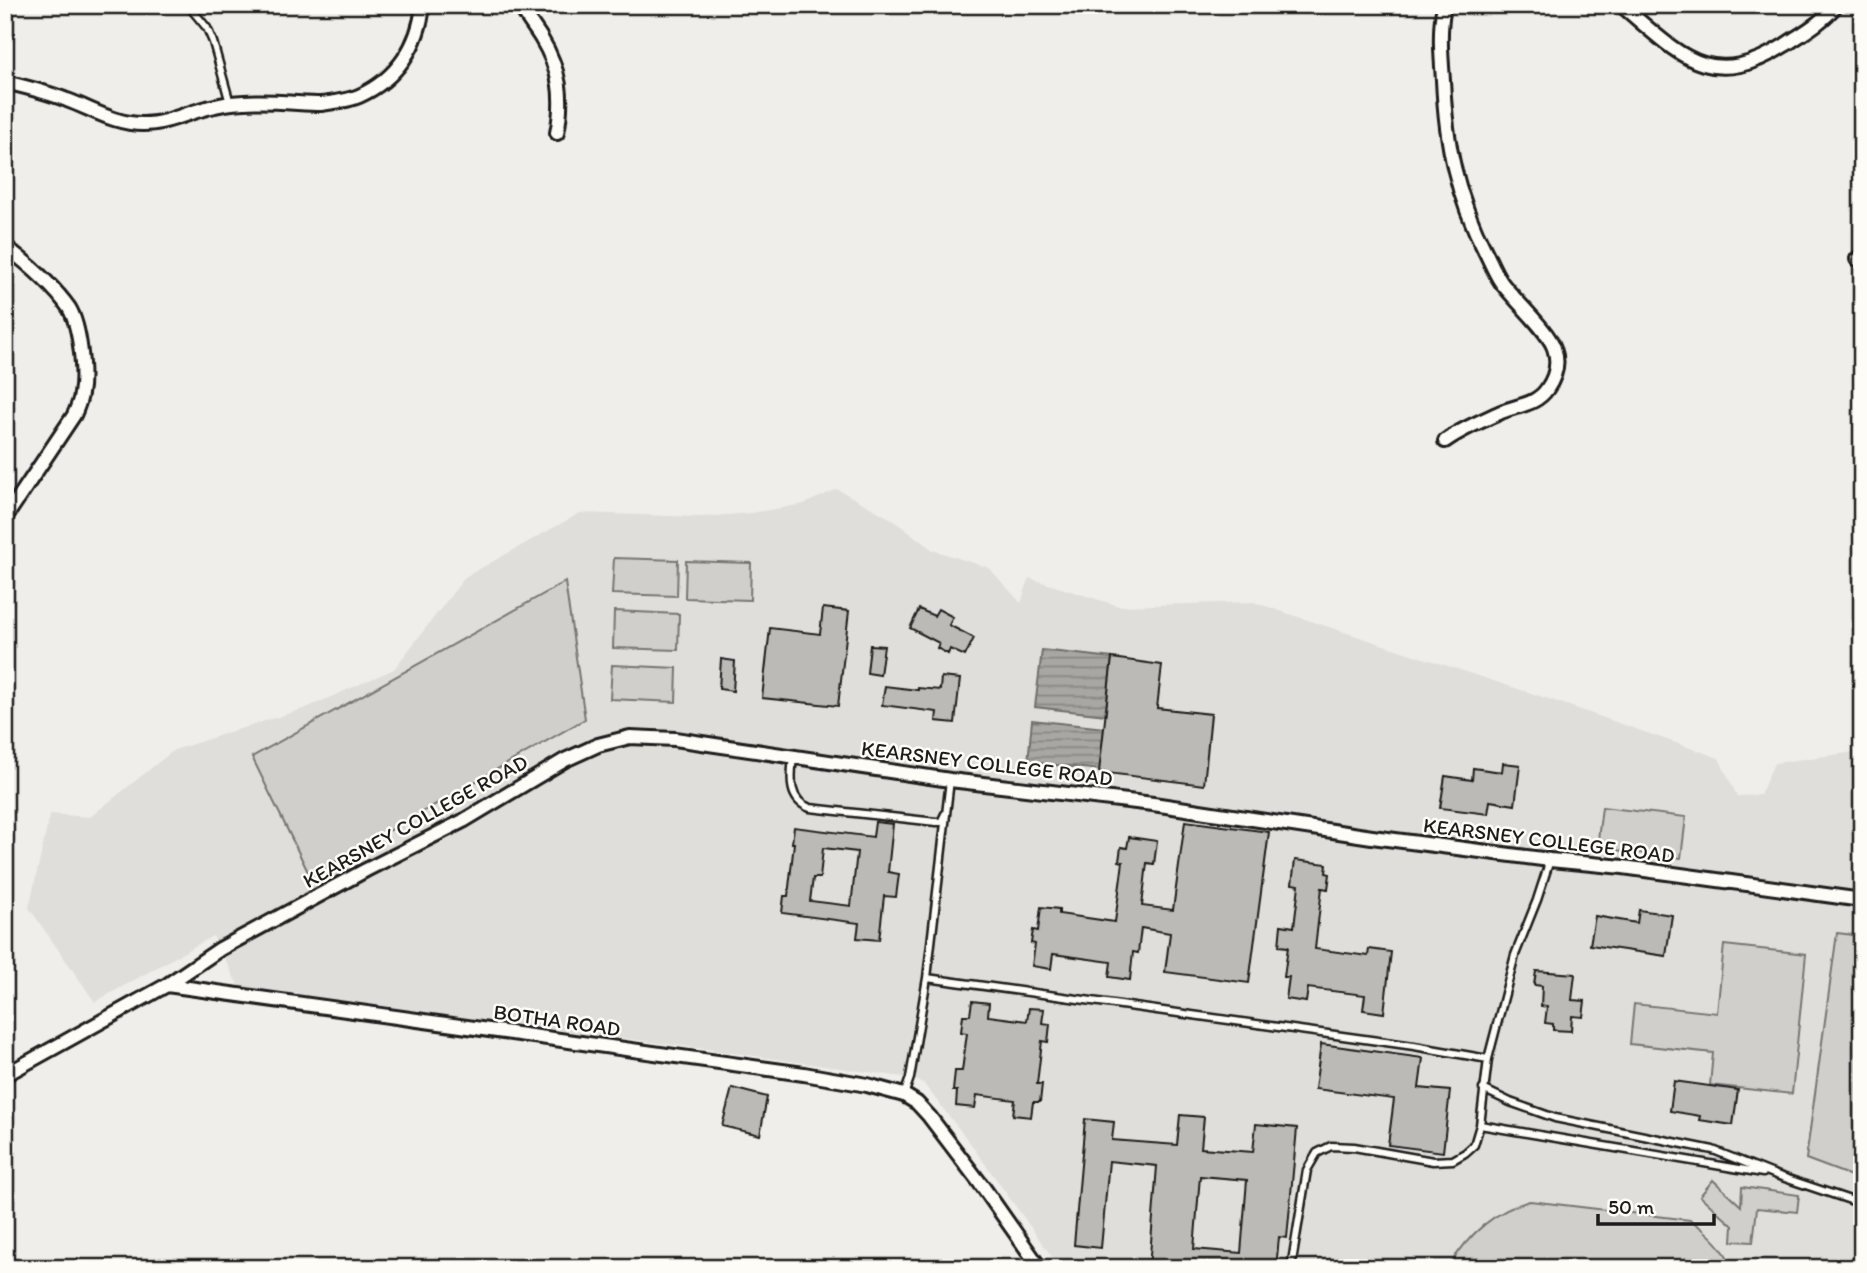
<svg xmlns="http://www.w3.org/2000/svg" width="1867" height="1273" font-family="Itim,sans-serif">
  <defs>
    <pattern id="water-rules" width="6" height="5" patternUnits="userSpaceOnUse" patternTransform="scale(1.75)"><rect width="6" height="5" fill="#a8a7a3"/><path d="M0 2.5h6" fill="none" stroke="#888784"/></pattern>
  </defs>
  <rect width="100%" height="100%" fill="#f0eeea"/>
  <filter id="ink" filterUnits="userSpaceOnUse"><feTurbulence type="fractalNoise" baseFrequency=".0143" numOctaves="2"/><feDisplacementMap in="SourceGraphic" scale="14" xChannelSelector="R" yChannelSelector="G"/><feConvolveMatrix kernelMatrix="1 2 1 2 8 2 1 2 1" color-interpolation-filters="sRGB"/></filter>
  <g filter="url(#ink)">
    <path fill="#e0deda" d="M837,489L890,518L933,550L989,568L1021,603L1029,578L1119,606L1253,602L1561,703L1719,758L1737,796L1760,795L1774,763L1862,751V1268H1060L970,1143L923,1083L910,1078L712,1050L369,1005L242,993L213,936L95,1002L29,908L50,814L90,817L174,750L306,708L394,669L465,577L580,513L701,517L751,513L804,504Z"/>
    <path fill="#d0cfcc" stroke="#767674" stroke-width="2" d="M614,558L678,560L677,596L612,594Z
      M686,561L751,563L750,600L685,598Z
      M565,582L585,719L310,876L252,757Z
      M614,611L679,614L678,650L613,648Z
      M612,665L677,668L676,702L610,699Z
      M1602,807L1686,817L1681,858L1597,848Z
      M1837,933L1862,936V1180L1806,1159Z
      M1724,945L1806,954L1792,1094L1710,1085L1713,1053L1630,1044L1634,1004L1717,1013Z
      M1713,1180L1741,1206L1742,1187L1799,1195L1797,1212L1757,1208L1753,1242L1732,1241L1733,1226L1700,1196Z
      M1530,1201L1690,1220C1708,1232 1724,1247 1733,1268H1448C1467,1236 1493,1211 1530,1201Z"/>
    <path fill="url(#water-rules)" stroke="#706f6d" stroke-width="2" d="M1042,650L1112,658L1105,715L1035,707Z
      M1032,720L1104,728L1100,770L1028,762Z"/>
    <path fill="#bbbab6" stroke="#1c1c1c" stroke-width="2" fill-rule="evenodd" d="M823,608L849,611L838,706L762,698L770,628L820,634Z
      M919,609L934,616L938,609L953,617L949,625L974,638L965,656L950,649L948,654L937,648L939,643L910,628Z
      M870,645L884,646L880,675L867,673Z
      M1112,658L1162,665L1157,708L1211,714L1204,785L1099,772Z
      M721,659L735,661L733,691L719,689Z
      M941,677L960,679L955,723L936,721L937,712L882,705L885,686L918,690V688L940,690Z
      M1503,763L1520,765L1515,805L1490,801L1488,814L1440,808L1445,776L1472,780L1473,768L1502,772Z
      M1185,821L1269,832L1249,983L1165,972L1170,933L1141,928L1138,953L1133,952L1130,980L1109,977L1111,962L1053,954L1051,969L1032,966L1035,944L1031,943L1033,930L1038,931L1041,907L1059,909V914L1115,922L1123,862L1119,861L1121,847L1127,848L1129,837L1157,841L1154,864L1147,863L1142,906L1173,910Z
      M875,822L893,824L888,872L899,874L896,897L884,896L879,940L857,938L859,923L782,913L784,896H788L794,843H792L794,827L873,837ZM823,848L857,852L851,906L810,901L813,878H820Z
      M1295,860L1327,864L1326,873L1330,874L1328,889L1322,888L1315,949L1368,956L1369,949L1391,952L1384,1013L1363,1010L1365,995L1308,988L1306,1002L1286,999L1289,977H1284L1288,947L1279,946L1281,925L1294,927L1299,885L1292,884Z
      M1639,910L1672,915L1666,956L1590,945L1595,916L1637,923Z
      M1536,971L1575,974L1572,1000L1585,1001L1583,1017L1572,1016L1571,1031L1553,1030V1024L1545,1023L1547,1007L1541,1006L1542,986L1534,985Z
      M972,1001L989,1003L988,1016L1027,1021L1029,1008L1044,1009L1042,1023L1050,1024L1048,1042L1042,1041L1037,1084H1042L1040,1102H1033L1031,1117L1013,1115L1015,1100L977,1095L975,1108L956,1106L957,1091H953L955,1071H962L967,1033L961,1032L963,1015H970Z
      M1321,1044L1423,1058L1419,1088L1450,1091L1443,1152L1388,1145L1394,1099L1315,1089Z
      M1674,1081L1738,1090L1733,1125L1699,1120L1700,1116L1670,1111Z
      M732,1088L767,1097L760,1135L722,1126Z
      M1180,1115L1204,1117L1201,1148L1253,1152L1256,1124L1297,1128L1287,1238L1279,1237L1276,1268H1149L1157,1166L1109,1161L1101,1248L1074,1245L1085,1119L1114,1122L1112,1140L1177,1145ZM1200,1176L1247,1180L1241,1253L1194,1249Z"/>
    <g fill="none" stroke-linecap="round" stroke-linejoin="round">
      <defs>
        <path id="service" d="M188,5L207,28L213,42L230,103
          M793,756C791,776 787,800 810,808L936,822H941L945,814
          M927,978L1414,1046L1488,1059
          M1483,1089L1510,1102L1555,1118L1713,1150L1776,1175L1862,1204
          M904,1095L910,1078L927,978L950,780
          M1480,1125L1763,1173
          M1291,1268L1307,1170L1317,1153L1331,1146L1354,1147L1433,1161L1453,1160L1465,1153L1474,1145L1480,1125L1488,1059L1515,955L1537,900L1550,860"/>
        <path id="minor" d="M520,5C526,17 534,27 541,38C560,69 564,97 557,133
          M1444,5C1439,30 1441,54 1443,80C1446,144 1456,195 1486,253C1491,263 1495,273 1501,282C1514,300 1548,330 1554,348C1559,362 1556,376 1547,389C1536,405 1518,405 1501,412C1482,421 1461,429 1445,441
          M1621,5C1679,54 1709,93 1785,45C1803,33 1823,22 1836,5
          M5,82C26,87 47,92 67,100C92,109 115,124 143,124C168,124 190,111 215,106C249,98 287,103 321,104C334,102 348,101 359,96C397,79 419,45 423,5
          M5,246C27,263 53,285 69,308C80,326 85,373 81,394C80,402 77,408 74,415L5,518
          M1857,259L1862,260
          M167,985L804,1074L867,1085L904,1095L917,1103L929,1116L983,1187L1040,1268
          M5,1075L167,985L220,949L366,870L463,821L565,760L598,745L630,737L675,739L950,780L1153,804L1372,837L1550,860L1623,867L1862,900"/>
      </defs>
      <use href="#service" stroke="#1c1c1c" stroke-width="11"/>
      <use href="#minor" stroke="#1c1c1c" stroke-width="18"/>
      <use href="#service" stroke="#fdfcf7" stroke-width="6"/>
      <use href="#minor" stroke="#fdfcf7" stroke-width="12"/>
    </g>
  </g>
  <g text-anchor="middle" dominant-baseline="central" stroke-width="5" stroke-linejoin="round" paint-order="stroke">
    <g font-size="21" fill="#1c1c1c" stroke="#fdfcf7">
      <text transform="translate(987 763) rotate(7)">KEARSNEY COLLEGE ROAD</text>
      <text transform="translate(415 821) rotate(-29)">KEARSNEY COLLEGE ROAD</text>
      <text transform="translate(1549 840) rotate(7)">KEARSNEY COLLEGE ROAD</text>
      <text transform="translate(557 1020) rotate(8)">BOTHA ROAD</text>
    </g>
  </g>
  <rect width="1867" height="1273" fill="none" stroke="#fdfcf7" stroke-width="28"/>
  <rect x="14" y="14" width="1839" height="1245" fill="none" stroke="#1c1c1c" stroke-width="2.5" filter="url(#ink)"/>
  <path d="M1598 1214v10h116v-10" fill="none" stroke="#1c1c1c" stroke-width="3.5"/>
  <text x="1608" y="1214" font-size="21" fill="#1c1c1c" stroke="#fdfcf7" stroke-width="5" paint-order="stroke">50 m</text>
</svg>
